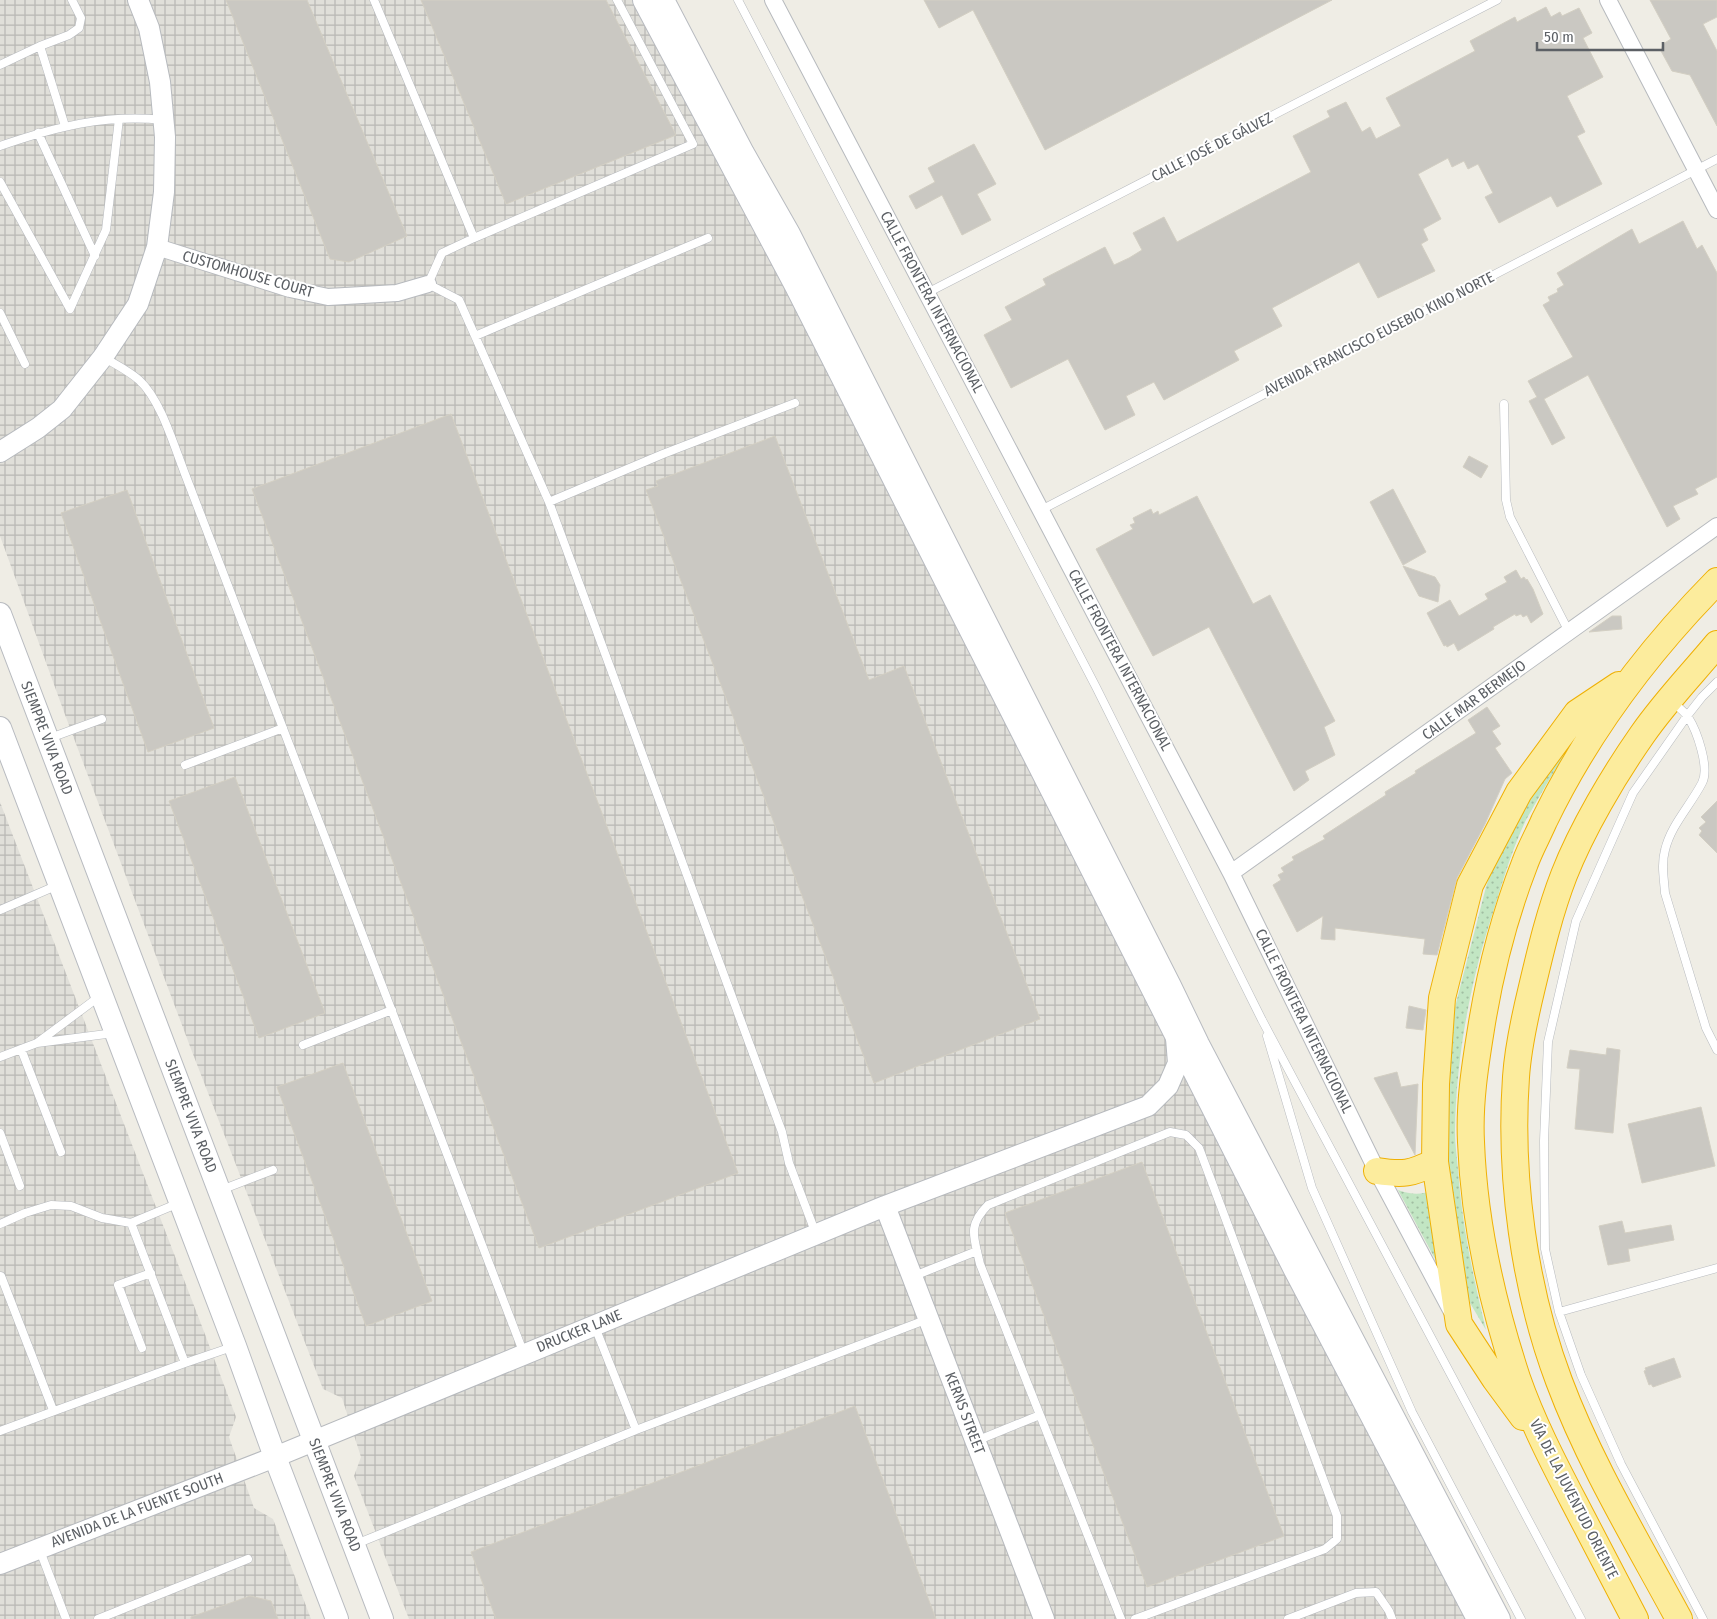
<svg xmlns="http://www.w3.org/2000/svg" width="1717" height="1619" font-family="'Fira Sans Condensed',sans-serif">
  <defs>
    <pattern id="industrial-grid" width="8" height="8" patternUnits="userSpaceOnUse" patternTransform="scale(1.25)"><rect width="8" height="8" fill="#e0dfd9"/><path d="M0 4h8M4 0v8" fill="none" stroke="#b9b8b4"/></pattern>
    <pattern id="grass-dots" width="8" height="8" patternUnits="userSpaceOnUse" patternTransform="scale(1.25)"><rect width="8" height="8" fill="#c2e6c3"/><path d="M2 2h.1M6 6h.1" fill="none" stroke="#a1bea2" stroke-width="1.8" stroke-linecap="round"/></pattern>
  </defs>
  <rect width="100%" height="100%" fill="#efede5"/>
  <path fill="url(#industrial-grid)" d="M0,0H672L1359,1331L1504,1619H409L354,1476L361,1457L342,1398L323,1389L191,1049L64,712L0,536Z
    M0,802L203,1329L236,1417L229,1437L254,1508L273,1519L311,1619H0Z"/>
  <path fill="url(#grass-dots)" d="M1591,713C1568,748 1546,784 1526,820C1513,847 1504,877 1495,906C1471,978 1456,1055 1455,1132C1455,1145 1457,1157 1458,1170C1462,1224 1473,1277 1486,1330L1470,1303L1463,1274L1450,1200L1446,1135L1449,1069L1454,1011L1486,887L1500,844L1516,813Z
    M1398,1190C1412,1195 1421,1195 1434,1190L1447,1281Z"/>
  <path fill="#cac8c2" stroke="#d3cfc3" d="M226,0H307L407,236L349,262L330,259Z
    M421,0H606L676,135L506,204Z
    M924,0H1332L1045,150L973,10L939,28Z
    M1650,0H1717V17L1703,24L1717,51V126L1690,75L1672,71L1661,51L1663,44L1671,39Z
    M1546,7L1551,17L1560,12L1562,16L1579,8L1592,33L1583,38L1603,77L1567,96L1585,132L1577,136L1602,184L1557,207L1551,196L1499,223L1485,197L1493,193L1478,164L1468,169L1464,161L1452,167L1448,158L1418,174L1441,219L1423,229L1428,240L1421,244L1435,271L1378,298L1359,262L1272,308L1282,326L1234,351L1239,360L1164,400L1154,382L1126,396L1135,415L1105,430L1068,359L1011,388L984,335L1012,320L1005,307L1046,285L1043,279L1105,247L1114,265L1129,258L1142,250L1133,233L1164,217L1177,242L1311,172L1293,136L1330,117L1327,111L1346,102L1362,132L1370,127L1376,139L1401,126L1386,98L1475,51L1470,41L1515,17L1517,22Z
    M974,144L996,184L977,194L991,220L962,235L942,195L916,209L909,196L935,182L928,168Z
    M1683,221L1697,249L1702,245L1717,273V477L1695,489L1698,494L1673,506L1680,519L1667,527L1588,375L1544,399L1565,438L1552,445L1529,401L1537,397L1528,381L1573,357L1543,305L1550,301L1548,297L1558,292L1557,289L1564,285L1557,273L1632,229L1639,244Z
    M451,414L738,1173L539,1248L252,489Z
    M775,436L869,680L904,666L1040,1019L874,1083L646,490L658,486L656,481Z
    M1469,456L1488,466L1481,478L1463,467Z
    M1393,489L1426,552L1403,565L1370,502Z
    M127,490L214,728L148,752L61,513Z
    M1197,496L1253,604L1270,595L1335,721L1324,727L1335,755L1305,771L1309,780L1294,791L1209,627L1153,656L1096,549L1133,529L1130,525L1135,523L1133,518L1151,509L1153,514L1158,511L1159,515Z
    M1403,566L1435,577L1440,585L1438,602L1419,596Z
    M1516,570L1521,579L1524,577L1526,580L1527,579L1533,589L1543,614L1531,623L1527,615L1523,617L1521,614L1516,616L1515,614L1493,627L1494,629L1458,651L1454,643L1447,647L1446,645L1444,646L1427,613L1450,600L1459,616L1488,599L1485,594L1507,582L1504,577Z
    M1612,616H1621L1622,629L1589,632Z
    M1487,707L1500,726L1492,731L1501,744L1495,748L1512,773L1505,779L1485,824L1457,878L1437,955L1423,954L1425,939L1335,928V940L1321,939L1323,916L1297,932L1273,885L1281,880L1278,875L1284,872L1281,868L1294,860L1292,857L1325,839L1323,836L1386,795L1385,792L1416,773L1415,771L1476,733L1468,720Z
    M235,777L325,1013L259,1038L169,801Z
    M1717,801V853L1699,835L1702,831L1699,828L1706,822L1701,817Z
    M1409,1006L1426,1010L1423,1030L1406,1028Z
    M1607,1048L1620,1050L1613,1133L1575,1129L1580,1069L1567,1068L1570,1050L1606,1055Z
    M343,1063L432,1301L366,1326L277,1087Z
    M1397,1072L1401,1087L1418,1084L1415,1155L1374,1078Z
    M1701,1107L1715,1166L1642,1183L1628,1124Z
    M1142,1162L1284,1536L1147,1587L1005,1213Z
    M1622,1221L1625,1233L1671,1225L1674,1240L1628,1249L1630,1261L1608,1265L1599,1226Z
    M1674,1358L1681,1377L1653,1387L1651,1384L1649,1385L1644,1371L1646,1370L1645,1368Z
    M855,1406L936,1619H496L471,1552Z
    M250,1596L271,1601L278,1619H191V1617Z"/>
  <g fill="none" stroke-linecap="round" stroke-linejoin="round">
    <defs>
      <path id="service" d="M374,0L474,238L442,253L428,284L459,300L549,502L782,1132L789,1163L816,1234
        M738,0L1096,687L1262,1020L1581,1619
        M0,65L40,46
        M65,126L40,46L69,35L79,28L81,18L72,0
        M38,133L95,256
        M0,146C55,127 105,114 163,120
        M0,182L70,309
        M474,238L693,144L617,0
        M927,293L1497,0
        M70,309L106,230L119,119
        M0,313L25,364
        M475,336L708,238
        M103,357C115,364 129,371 139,380C161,400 174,446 185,474L524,1354
        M1504,404L1506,500L1510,517L1569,632
        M549,502L663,454L795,403
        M1041,510L1717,159
        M1671,701C1677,706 1684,711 1688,717C1697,731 1710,768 1702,783C1690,806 1671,825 1665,850C1661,865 1664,878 1665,893L1706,1028L1717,1050
        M50,738L102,719
        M185,765L283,728
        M0,910L58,885
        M100,996L37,1043L114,1033
        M1267,1036L1312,1188L1412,1412L1521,1619
        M303,1045L392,1010
        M21,1049L61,1152
        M0,1057L37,1043
        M0,1133L20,1186
        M221,1190L273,1170
        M179,1203L131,1223L185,1363L232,1347
        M0,1224L25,1213L51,1205L71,1206L102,1218L131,1223
        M0,1276H1L53,1410
        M914,1276L977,1251
        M1559,1312L1717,1268
        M595,1327L636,1430L928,1319
        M142,1348L118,1285L151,1273
        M0,1431L185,1363
        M976,1441L1040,1415
        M356,1544L636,1430
        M39,1548L66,1619
        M98,1619L248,1559
        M1121,1619L980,1264C974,1237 967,1226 988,1205L1170,1132L1186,1135L1199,1148L1337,1516V1539L1325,1549L1135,1619
        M1288,1619L1356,1593L1376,1592L1389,1611L1392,1619
        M1703,1619L1621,1464L1581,1375L1559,1312L1545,1249L1544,1141L1548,1042L1576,921L1633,793L1687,716L1702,697L1717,682"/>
      <path id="minor" d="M773,0L1231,873L1377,1171L1451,1310
        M1608,0L1717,210
        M157,247L290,289L328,297L397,293L428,284
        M1231,873L1717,526"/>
      <path id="tertiary" d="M0,452L38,428L62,409L103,357L138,304L157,247L164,192L165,137L160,82L149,28L138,0
        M885,1206L1044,1619
        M0,1564L275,1457L885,1206L1148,1106L1168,1086L1178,1063L1176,1038"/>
      <path id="secondary" d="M644,0L796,286L1294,1268L1478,1619
        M663,0L743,153L789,234L1170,986L1198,1044L1499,1619
        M0,614L382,1619
        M0,728L235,1346L275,1457L337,1619"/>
      <path id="trunk" d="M1377,1171C1403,1175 1411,1174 1435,1162
        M1523,1417L1495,1379L1459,1324L1435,1162L1436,1084L1442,998L1470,885L1519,792L1577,713L1619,685
        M1635,1619C1615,1580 1594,1541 1574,1502C1553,1462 1532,1421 1517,1378C1492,1302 1474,1223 1471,1142C1469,1104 1475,1066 1481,1029C1490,972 1504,917 1525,863C1530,849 1538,835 1544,821C1587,732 1647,652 1717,581
        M1679,1619C1637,1541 1590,1464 1559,1381C1524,1288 1509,1176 1516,1077C1518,1047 1525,1016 1532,987C1541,949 1550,911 1564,875C1582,829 1614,775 1642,735C1664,703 1692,674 1717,644"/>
    </defs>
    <use href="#service" stroke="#b7babe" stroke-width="9"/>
    <use href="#minor" stroke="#b7babe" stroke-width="18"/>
    <use href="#tertiary" stroke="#b7babe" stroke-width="22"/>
    <use href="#secondary" stroke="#b8bbc0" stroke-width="24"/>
    <use href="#trunk" stroke="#efb004" stroke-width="28"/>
    <use href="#service" stroke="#fff" stroke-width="8"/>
    <use href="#minor" stroke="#fff" stroke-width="16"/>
    <use href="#tertiary" stroke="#fff" stroke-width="20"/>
    <use href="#secondary" stroke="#fff" stroke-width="22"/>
    <use href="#trunk" stroke="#fcec9d" stroke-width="26"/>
  </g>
  <g text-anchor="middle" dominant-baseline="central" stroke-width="4" stroke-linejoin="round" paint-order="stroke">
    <g font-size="15" fill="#5c6065" stroke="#fff">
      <text transform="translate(1212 147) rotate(-27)">CALLE JOSÉ DE GÁLVEZ</text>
      <text transform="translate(248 274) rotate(16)">CUSTOMHOUSE COURT</text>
      <text transform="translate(932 302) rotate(62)">CALLE FRONTERA INTERNACIONAL</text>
      <text transform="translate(1379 334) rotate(-27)">AVENIDA FRANCISCO EUSEBIO KINO NORTE</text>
      <text transform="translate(1120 660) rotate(62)">CALLE FRONTERA INTERNACIONAL</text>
      <text transform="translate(1474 700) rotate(-36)">CALLE MAR BERMEJO</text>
      <text transform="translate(47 738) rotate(69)">SIEMPRE VIVA ROAD</text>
      <text transform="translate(1304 1021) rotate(64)">CALLE FRONTERA INTERNACIONAL</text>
      <text transform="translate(191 1116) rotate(69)">SIEMPRE VIVA ROAD</text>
      <text transform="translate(579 1331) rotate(-22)">DRUCKER LANE</text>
      <text transform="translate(965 1413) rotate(69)">KERNS STREET</text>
      <text transform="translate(335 1495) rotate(69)">SIEMPRE VIVA ROAD</text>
      <text transform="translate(1574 1499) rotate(63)">VÍA DE LA JUVENTUD ORIENTE</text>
      <text transform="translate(137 1510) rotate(-21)">AVENIDA DE LA FUENTE SOUTH</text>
    </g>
  </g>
  <path d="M1537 42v8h126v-8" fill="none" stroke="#5c6065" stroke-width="2.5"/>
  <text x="1544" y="42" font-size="15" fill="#5c6065" stroke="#ffffff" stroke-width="4" paint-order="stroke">50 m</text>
</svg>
